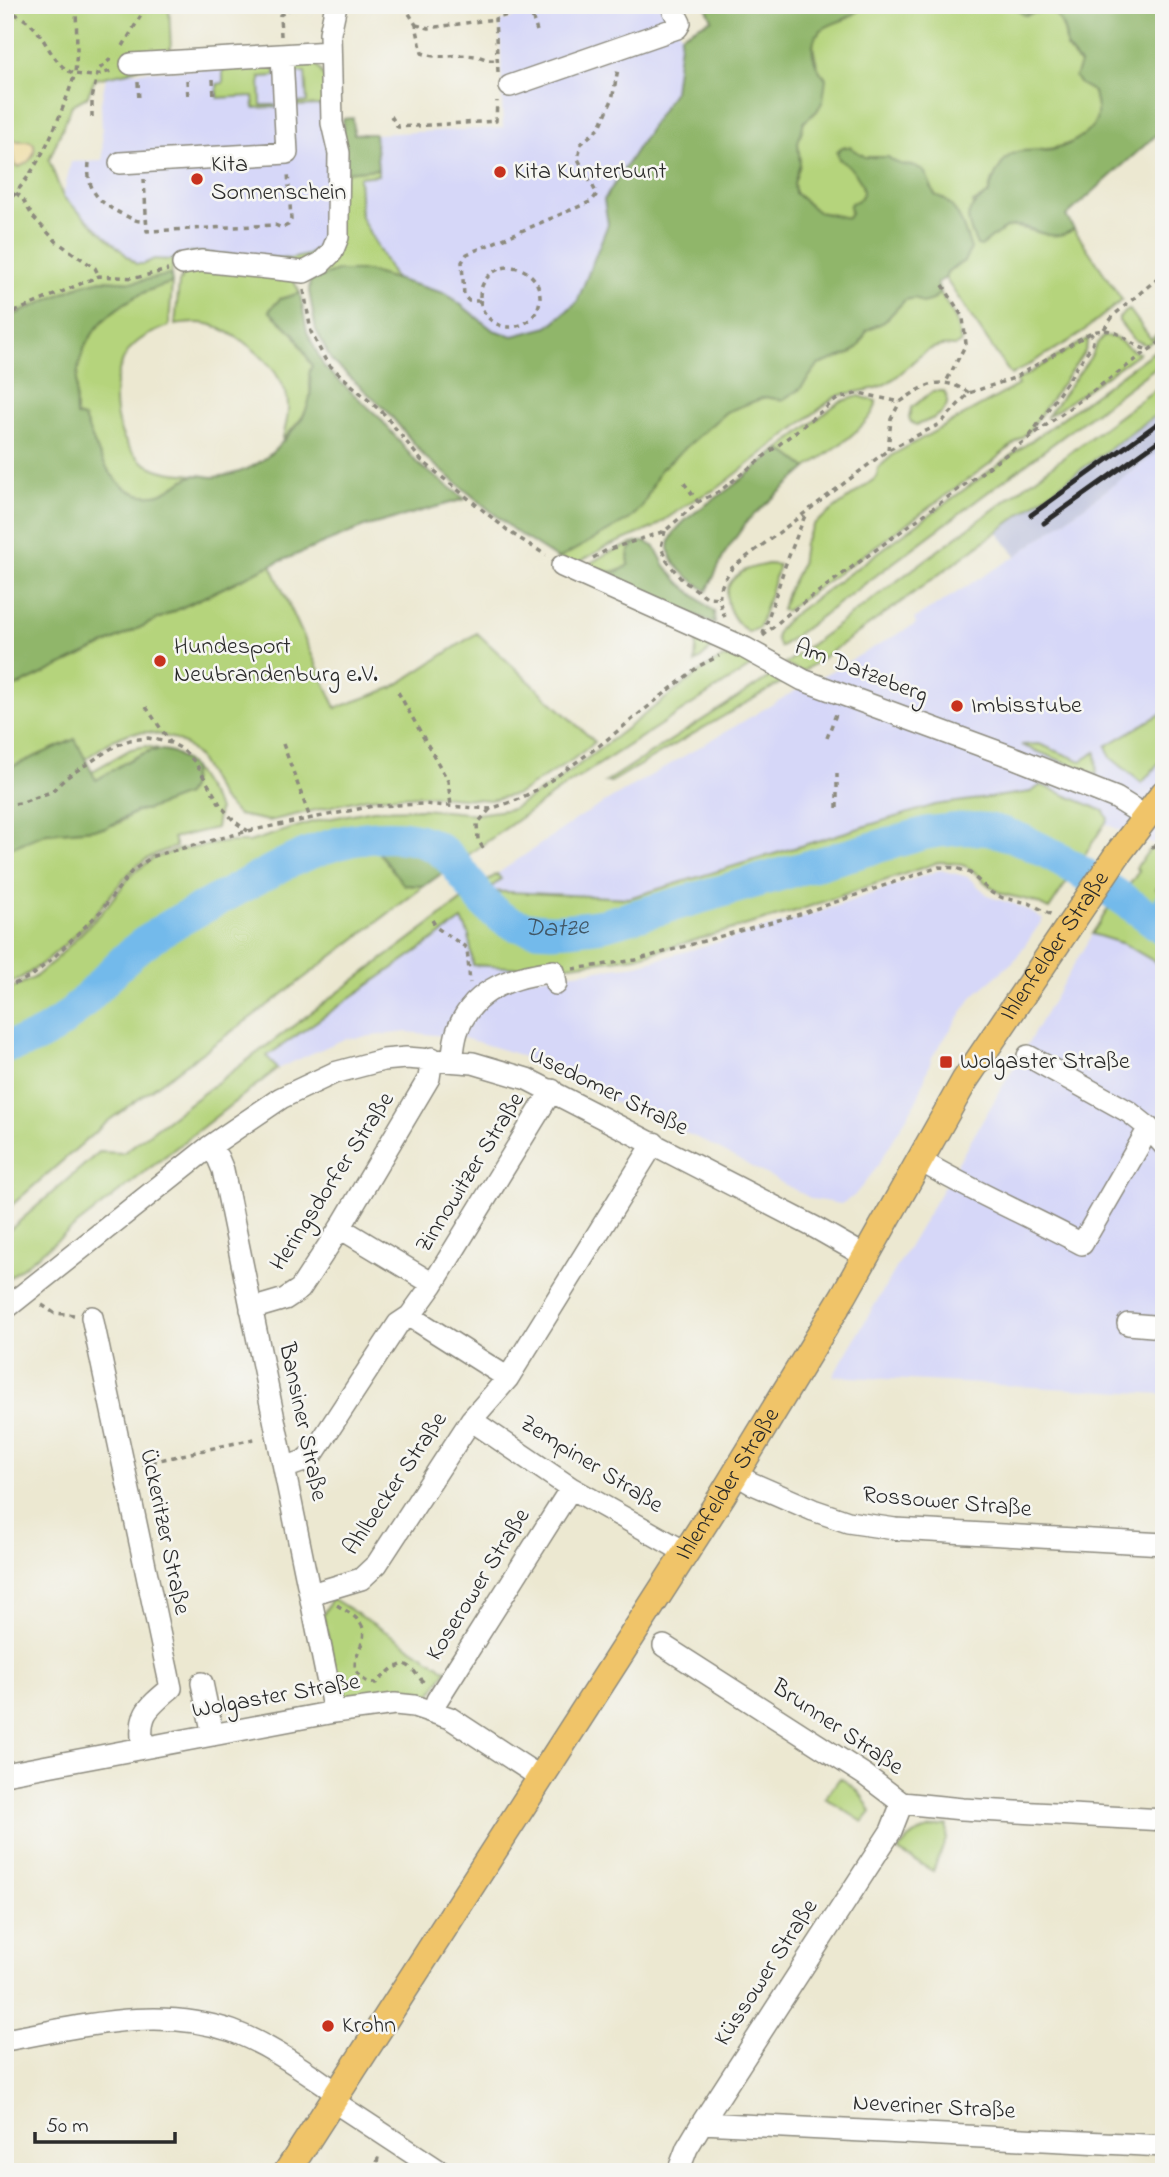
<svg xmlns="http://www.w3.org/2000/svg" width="1169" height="2177" font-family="'Indie Flower',sans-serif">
  <rect width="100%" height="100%" fill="#f6f6f2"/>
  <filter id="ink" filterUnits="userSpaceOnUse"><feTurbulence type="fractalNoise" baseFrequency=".0143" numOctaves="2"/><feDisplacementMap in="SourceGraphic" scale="14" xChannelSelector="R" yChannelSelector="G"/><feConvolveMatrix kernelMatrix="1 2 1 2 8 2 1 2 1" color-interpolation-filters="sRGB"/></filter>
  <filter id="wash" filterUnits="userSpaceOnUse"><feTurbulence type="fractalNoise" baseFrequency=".00686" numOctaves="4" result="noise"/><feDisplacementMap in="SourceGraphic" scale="28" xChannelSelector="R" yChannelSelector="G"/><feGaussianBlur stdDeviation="1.57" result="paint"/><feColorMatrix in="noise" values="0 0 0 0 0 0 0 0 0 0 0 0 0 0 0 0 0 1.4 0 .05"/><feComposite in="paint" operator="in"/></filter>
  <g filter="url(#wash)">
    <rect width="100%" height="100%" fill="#ece8d1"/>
    <path fill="#d6d7f8" d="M552,5H665L681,35L674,91L604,200L608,224L577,302L548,327L513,336L493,330L447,294L395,279L361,217L359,177L377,175L375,134L503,128L500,22Z
      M300,61L325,96L328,157L327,219L325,232L319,247L308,255L289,259L191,253L172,260L154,259L144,264H135L63,197L71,162L103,160L101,103L106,77L128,72L275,66Z
      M1164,448V840L1152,844L1106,824L1108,819L1104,811L1099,809L1041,785L1031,792L935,805L629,898L486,891L501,879L497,874L580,817L795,691L916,624L914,619L1016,556Z
      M940,870L968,877L990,897L1017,905L1043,919L1014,961L974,995L932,1057L918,1098L875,1170L854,1196L841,1204L812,1199L702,1140L626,1108L517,1054L464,1038L407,1032L344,1039L277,1069L267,1056L463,919L469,935L473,964L525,968L528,979L638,965L802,918Z
      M1092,934L1124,944L1164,967V1394L833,1376Z"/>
    <path fill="#bec2dd" d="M1164,409V448L1016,556L997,531Z"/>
    <path fill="#b5d47b" stroke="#708053" stroke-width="2" d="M5,5H169L171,52L128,72L95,79L87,97L72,105L49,160L63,197L136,264H144L154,259L172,260L191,252L290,259L308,255L318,247L327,219L328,157L325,105L292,106V104L307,102L305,72L292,73L291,67L294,65L295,68L300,67V61L315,62L329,85L333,104L327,248L304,266L189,257L173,262L171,276L135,282L101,280L82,285L5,319Z
      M863,5H1011L1025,15C1031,14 1040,11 1047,11C1061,12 1067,36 1066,48L1080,64V84L1094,92C1096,102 1100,116 1094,124C1077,149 1044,150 1018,152L991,183L988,195L973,203L1001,232L1005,227C1031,224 1049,245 1074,229L1122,300L1076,337L1011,375L945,278L947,272L964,261L935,195L916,166L896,165L888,157H865L850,147L839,159C851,166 864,181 864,196L849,207L851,213L848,218L818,212L795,193L794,183L800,164L798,143L804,122L817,111C818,99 821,84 819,72C816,55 805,39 825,27C839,20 854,19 863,5Z
      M275,66V76L260,77L261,105H276V107L254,108L253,96L218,98L217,84L223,83V69Z
      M378,169V175L359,177L361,217L395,279C365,271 339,267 310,281L314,274L324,267L344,172Z
      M186,267L291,276L300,293L280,299L269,311L294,334L312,366C306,375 312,388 310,399C307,416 293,428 282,440C286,425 291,409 286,393C276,364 245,339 217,327C204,321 189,323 175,325L179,283Z
      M172,283L169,326C154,332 137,338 128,352C105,384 112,449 152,467C164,473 181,474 195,475C184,481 172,490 161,494C116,508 97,450 84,419L76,416C75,393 76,361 88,341C104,312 140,290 172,283Z
      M940,292L956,320L961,343L955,346C918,341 910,375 879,387C865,392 850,391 835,397L718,488L692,501L653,528L606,547L576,564L558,559L630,519L642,507L660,470L726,412L765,397L782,400L800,389L818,365L851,353L859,346L867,330L884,322L905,300L915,298L932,300Z
      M1129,309L1151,339L1164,329V334L1146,345L1133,339L1119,321V318Z
      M1104,336C1120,335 1125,349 1139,353L1046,418L1090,358L1098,342Z
      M1089,338L1085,351L1029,431L992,462L786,611L782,610L786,595L801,565L804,543L814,524L877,477L878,468L894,454L1018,385L1016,381Z
      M1164,344V361L780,647C771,633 781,627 791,616Z
      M1164,383V409C1043,496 925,588 802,672L785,664Z
      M933,391H944C956,411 932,420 916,425L911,422L909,418L911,408Z
      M859,396L876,401C878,422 823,456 807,468L787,453L778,450L839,402Z
      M637,542C629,549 627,553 629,564L624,569L605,573L595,568L580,569L608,553Z
      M768,564L779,565L759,628L748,632C726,615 715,585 746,570C752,567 761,566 768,564Z
      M271,565L336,708L392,688L477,633L595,742L572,760L518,794L490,800L423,795L367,798L269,821L238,815L221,798L198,757L186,745L172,738L149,732L130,733L113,740L85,759L75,739L9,768L5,761V692Z
      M697,632L716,643L715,646L695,663Z
      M738,655L747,657L753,665L564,787L455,864L441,850L404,885L424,886L279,997L108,1121L5,1211V991L34,978L55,960L102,912L133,873L154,858L178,850L227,842H249L312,822L373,810L422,809L477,814L512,809L559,780L704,669L721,659Z
      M771,676L782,682L611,782H606Z
      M1164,712V757L1142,783L1111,758L1106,746Z
      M1039,744L1081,761L1096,752L1097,775L1021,745Z
      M146,746L159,749L148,751L96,781L91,772L131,749Z
      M193,768L219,809L216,828L173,838L176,847C136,857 126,877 101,907C80,932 36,975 5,985V850L46,833L94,829L117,824L137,811L149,809L186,795L190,788Z
      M1041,785L1099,809L1104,811L1108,819L1049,909C1042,906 1035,901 1028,900C1019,897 1010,897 1001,893C971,878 982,863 939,862L799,910L636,957L553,967L525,968L473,965L469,935L462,920L267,1056L277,1069L5,1281V1234L99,1152L123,1153L497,874L501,879L487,891L629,898L935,805L1031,792Z
      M1164,846V880L1156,889L1164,896V967L1124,944L1092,934L1112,903L1115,905L1139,871L1136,868L1149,850Z
      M332,1598L447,1670L430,1695L398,1689L341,1697L323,1615Z
      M840,1778C856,1787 863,1795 871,1812L863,1822L825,1798Z
      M947,1825L946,1840L933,1871L898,1851C913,1832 922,1829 947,1825Z"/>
    <path fill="#90b66b" stroke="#5e704b" stroke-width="2" d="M705,5H863C848,28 809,18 813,54C815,64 819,72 826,78L823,101L817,111L804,122L798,143L800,164L794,183L795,193L818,212L848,218L851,213L849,207L851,203C878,196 853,167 839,159L837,152L842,147H850L865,157H888C902,170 916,161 925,173C929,179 932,189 935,195C957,201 965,230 971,249L964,261L947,272L945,278L937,283L940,292L933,300L922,303L915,298L905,300L884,322L867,330L859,346L851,353L818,365L800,389L782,400L765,397L726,412L660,470L642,507L630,519L558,559L516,532L425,457L387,411L331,360L316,330L309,291L310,281L337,271H367L447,294L493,330L513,336L548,327L577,302L608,224L604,200L674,91L681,35L712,19Z
      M1011,5H1164V128L1066,216L1074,229C1046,247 1032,221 1009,227C1000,229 989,241 981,246L977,245C966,220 961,210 988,195C991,182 999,165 1009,156C1019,147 1039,152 1052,150C1066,147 1086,136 1094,124C1100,115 1096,102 1094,92L1080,84L1075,77L1080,64L1066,47C1067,36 1061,12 1047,11C1040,11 1031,14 1024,15Z
      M353,118L354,134H375L378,169L344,172L343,119Z
      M169,275L171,276L172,283C140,290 104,312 88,341C76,361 75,393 76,416L84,418C97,451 115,504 159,494C172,491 184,476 197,475C203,475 208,477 213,477C256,474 274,453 300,421C307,412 311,398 311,386C311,378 307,373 312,366L294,334L269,311L280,299L300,293L307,332L324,367L380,418L417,463L465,499L364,527L271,565L5,692V319L82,285L101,280L135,282Z
      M778,450L787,453L807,468L748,520L725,553L707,591C693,581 669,566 669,547C670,524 710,503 726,491C744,478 760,464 778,450Z
      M637,542H646L655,547L665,566L679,582L714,612L715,624L590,567C605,570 615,578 629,564C627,553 629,549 637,542Z
      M75,739L96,780C118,769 150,739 176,754C182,757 187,763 193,768L190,788L186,795L149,809L137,811L106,828L47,833L5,850V761L9,768Z
      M381,837C413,836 432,841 455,864L424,886L404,885L378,851Z"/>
    <path fill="#eeda9e" stroke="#8c8264" stroke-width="2" d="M5,122L15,141H29L34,144C36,156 29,163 19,167L15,166L12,143L5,138Z"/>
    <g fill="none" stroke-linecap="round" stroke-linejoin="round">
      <path stroke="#73baeb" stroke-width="5" d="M1145,914L1161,894"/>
      <path stroke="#73baeb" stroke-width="33" id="s1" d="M5,1046C65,1040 96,981 139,947C164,927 193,913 221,898C264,875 304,850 352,840C380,835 415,833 440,850C451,857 460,871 468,881C480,898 490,912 509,922C537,935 573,929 603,925L926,833C948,830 968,827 990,830C1036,838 1126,899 1164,929"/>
    </g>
  </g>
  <g filter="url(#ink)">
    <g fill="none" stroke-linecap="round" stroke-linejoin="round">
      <defs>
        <path id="minor" d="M131,64L330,52
          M510,86L677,28L680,23L671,5
          M120,163L287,153L282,55
          M183,264L201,261L304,272L321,263L332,252L338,237V221L339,153L332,123L330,33L336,5
          M562,566L745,648L803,680L1015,758L1116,798L1145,816
          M1028,1056L1129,1112L1149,1128
          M452,1060C454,1050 454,1037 459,1027C476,987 515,976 554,971L556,984
          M209,1147L218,1158L223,1170L334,1712
          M919,1160C971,1191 1028,1215 1082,1244L1149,1128L1164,1145
          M340,1228L433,1284
          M5,1309L209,1147L281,1098L334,1073L383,1060L406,1058L473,1063L527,1079L816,1228L865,1256
          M251,1309L285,1299L300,1289L340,1228L429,1078L432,1058
          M410,1316L508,1378
          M92,1317L171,1688C146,1709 138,1715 143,1748
          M1128,1324L1164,1327
          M471,1420L571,1488L685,1552
          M284,1468L304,1461L315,1451L398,1324L410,1316L433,1284L552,1090
          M736,1474L751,1483L813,1510L848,1522L895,1529L1164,1544
          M311,1594L361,1579L377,1564L471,1420L508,1378L654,1143
          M664,1646L865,1775L902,1803L962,1809L1164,1820
          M202,1683L213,1735
          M433,1711L437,1700L571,1488
          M5,1774L334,1712L395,1704L414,1706L450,1718L540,1777
          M5,2040C80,2027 157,2005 232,2031C270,2045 305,2071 338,2093
          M333,2101L441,2172
          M702,2123L1164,2146
          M678,2172L687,2148L702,2123L891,1831L902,1803"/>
        <g id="major">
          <path id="s2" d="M287,2172L722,1496L844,1295L965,1080L1117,855L1164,793"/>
        </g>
      </defs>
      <use href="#minor" stroke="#8c8a7e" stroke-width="24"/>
      <use href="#major" stroke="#8c8a7e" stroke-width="29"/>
      <path stroke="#8c8a7e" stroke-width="3.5" stroke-dasharray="5 5" stroke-linecap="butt" d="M404,5L416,25L422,53C440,60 457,53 475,56C485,57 484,61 497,60
        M608,5L609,7
        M529,8L537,31
        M5,10C17,14 30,21 38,32C49,47 56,67 75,74L77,50L76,5
        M416,25L429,28L495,19
        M281,36L280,15L296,5
        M123,46L147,5
        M498,72L495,19L539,5
        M213,79L214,98
        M187,80L188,99
        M138,82L139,101
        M391,116L398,127L496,121L497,101
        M92,117V99L98,70L113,57
        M89,163C86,191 100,204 124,215C132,219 137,222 146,221
        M144,179L147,231L275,225L282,228L288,225L291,220L288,172
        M16,193L22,198L33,217L57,242L95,268L99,276
        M5,204C41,169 59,120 75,74L92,76L112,71
        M480 297a30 30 0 1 1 60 0a30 30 0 1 1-60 0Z
        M943,285L963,318L966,344L946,382
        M304,290L311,332L327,363L384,414L421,460L511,533L546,555
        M480,301H469L464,296L462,262L467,254L592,201L597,194L578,159L581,144L600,127L612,100L618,69
        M5,316L99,276L135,278L168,270
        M1104,329L1114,315L1164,273
        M1030,436L1092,345L1094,338L1090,333
        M888,450L891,419L900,402
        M684,483L698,502
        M665,531L661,547L667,561L682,580L707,597L719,598
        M593,558L607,550L665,531L698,502L720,491L837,399L859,393L900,402C925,385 941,374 969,393
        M725,617C715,597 720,585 732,568L888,450L940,424L969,393L1014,378L1090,333C1120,323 1123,344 1149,350
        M763,634L785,566L806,513
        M763,636L788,614L1164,339
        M398,692L448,781L451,806
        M146,707L170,742
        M827,738L836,714
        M283,744L310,818
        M837,773V810
        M5,805L20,803L51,792L67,777L115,746L130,740L148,738L171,743L182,749L195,762L221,806L235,822L248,831
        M1151,847L1164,843
        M483,848L478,840L477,824L490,809
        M432,920L437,928L467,948L470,983
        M573,969L636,960L800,914L939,867L956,868L970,873L992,893L1003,898L1029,903L1052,915
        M5,988L32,976L53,958L101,911L132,871L153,856L248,831L373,806L422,804L490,809L517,800L540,788L599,746L699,666L719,656
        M42,1305L54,1313L74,1315
        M142,1464L258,1438
        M337,1605C346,1611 357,1616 362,1626C370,1645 344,1661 361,1677C366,1682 369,1683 376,1683L392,1669L404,1664C414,1667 417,1678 426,1684
        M375,2172L379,2153"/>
      <use href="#minor" stroke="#fff" stroke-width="21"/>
      <use href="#major" stroke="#f0c469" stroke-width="26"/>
      <path stroke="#2b2b2b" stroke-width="5" d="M1031,515L1164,419
        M1044,523L1164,437"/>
    </g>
  </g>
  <g fill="#c8321e" stroke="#f6f6f2" stroke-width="2.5">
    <circle cx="500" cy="172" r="7"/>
    <circle cx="197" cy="179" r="7"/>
    <circle cx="160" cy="661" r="7"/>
    <circle cx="957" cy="706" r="7"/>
    <rect x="939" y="1055" width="14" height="14" rx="3.5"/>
    <circle cx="328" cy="2026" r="7"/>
  </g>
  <g text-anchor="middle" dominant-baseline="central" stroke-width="5" stroke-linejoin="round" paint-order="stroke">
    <g font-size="24" fill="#2b2b2b" stroke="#f6f6f2" text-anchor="start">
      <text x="211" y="165">Kita<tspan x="211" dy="28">Sonnenschein</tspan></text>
      <text x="514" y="172">Kita Kunterbunt</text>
      <text x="174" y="647">Hundesport<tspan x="174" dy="28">Neubrandenburg e.V.</tspan></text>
      <text x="971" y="706">Imbisstube</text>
      <text x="960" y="1062">Wolgaster Straße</text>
      <text x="342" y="2026">Krohn</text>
    </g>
    <g font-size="24" fill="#2b2b2b" stroke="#f6f6f2">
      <text transform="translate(861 672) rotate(21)">Am Datzeberg</text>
      <text stroke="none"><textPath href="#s2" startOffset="1447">Ihlenfelder Straße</textPath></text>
      <text transform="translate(608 1092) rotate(26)">Usedomer Straße</text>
      <text transform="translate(471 1173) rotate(-58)">Zinnowitzer Straße</text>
      <text transform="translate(333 1182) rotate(-57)">Heringsdorfer Straße</text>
      <text transform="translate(302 1422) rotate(78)">Bansiner Straße</text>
      <text transform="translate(591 1465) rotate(32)">Zempiner Straße</text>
      <text transform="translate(396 1484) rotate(-56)">Ahlbecker Straße</text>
      <text stroke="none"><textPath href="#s2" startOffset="817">Ihlenfelder Straße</textPath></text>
      <text transform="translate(947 1503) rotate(5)">Rossower Straße</text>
      <text transform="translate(164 1532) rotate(78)">Ückeritzer Straße</text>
      <text transform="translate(479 1585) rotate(-58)">Koserower Straße</text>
      <text transform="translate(276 1697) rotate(-10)">Wolgaster Straße</text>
      <text transform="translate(837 1728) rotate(34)">Brunner Straße</text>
      <text transform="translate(767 1973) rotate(-57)">Küssower Straße</text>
      <text transform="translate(934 2108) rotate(3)">Neveriner Straße</text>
    </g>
    <g font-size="26" font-style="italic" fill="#415665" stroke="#f6f6f2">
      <text stroke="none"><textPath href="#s1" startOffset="649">Datze</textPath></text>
    </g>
  </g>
  <rect width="1169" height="2177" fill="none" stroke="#f6f6f2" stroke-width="28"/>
  <path d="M35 2132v10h140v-10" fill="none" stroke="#2b2b2b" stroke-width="3.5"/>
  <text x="46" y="2132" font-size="21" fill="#2b2b2b" stroke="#f6f6f2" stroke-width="5" paint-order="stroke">50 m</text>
</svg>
